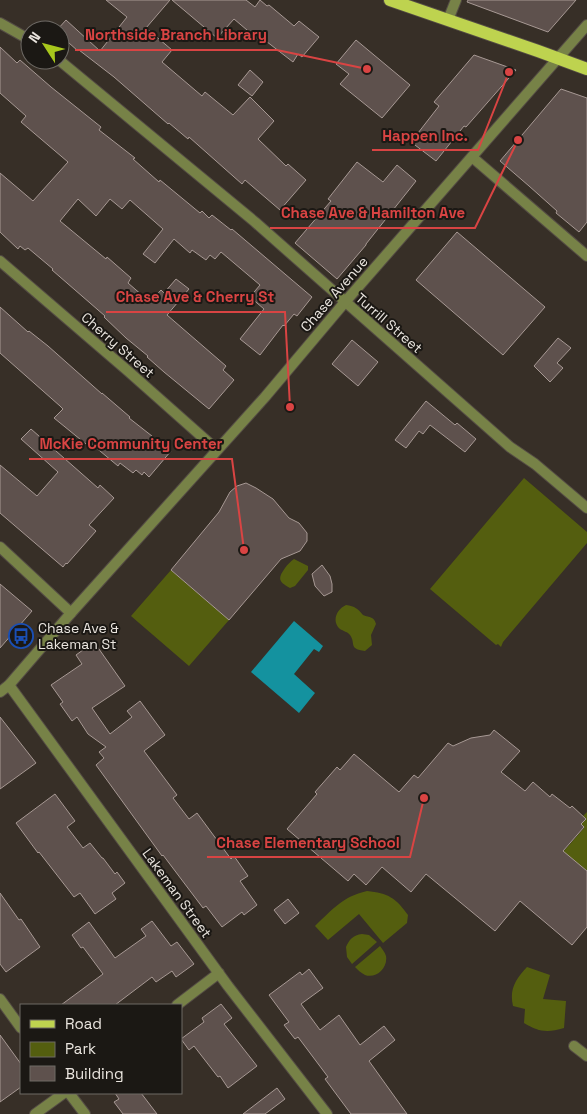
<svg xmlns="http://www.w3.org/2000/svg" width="587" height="1114" font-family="'Space Grotesk',sans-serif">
  <rect width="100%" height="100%" fill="#372f27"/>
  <path fill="#545e0f" d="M524,478L587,532V543L503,642L501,647L498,644L496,645L430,589Z
    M294,559L308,566V570L295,586L290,588C279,582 277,579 285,568C288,564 290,562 294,559Z
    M171,570L229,620L189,666L131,616Z
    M346,605C355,606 358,609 363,615C370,618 374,616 376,624L371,635L372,645L365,651C348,649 356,643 350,635C348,632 343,631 340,629C331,621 337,609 346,605Z
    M587,812V871L550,867L584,828L581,824L586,819L583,816Z
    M367,891C388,893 396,898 408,915L407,923L383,943L359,914L328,940L315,926C333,909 342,897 367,891Z
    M362,934L369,935L377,942L352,964L347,957L346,947C349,940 353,935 362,934Z
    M380,946C382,949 385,952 386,956C388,968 376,979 365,975C361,973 358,970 355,967Z
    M527,967L550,975L543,999L566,1001L564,1028C547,1033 539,1032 524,1023L525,1009L513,1006C509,989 516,979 527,967Z"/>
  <path fill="#14929f" d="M294,621L323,646L319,652L314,649L294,674L315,693L299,713L251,672Z"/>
  <path fill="#5e514d" stroke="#a79994" d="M106,0H170L146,28L172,50L162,62L202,96L205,92L233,115L250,97L274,121L258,139L286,166L288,164L306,180L280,210L245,180L242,184L189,137L188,139L169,123L168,124L114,77L79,50L78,51L60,35V30H57L66,20L100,51L127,17Z
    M172,0H246L255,7L260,0L267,6L269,5L294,26L299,21L319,37L302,57L298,54L293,62L262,38L260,41L234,19L217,38Z
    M468,0H576L548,32L467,2Z
    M356,40L410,85L382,118L340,84L349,74L336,64Z
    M0,47L17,63L20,60L51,87L101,127L99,130L135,158L133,159L159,182L160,180L200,213L202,211L209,218L212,215L231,230L232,229L312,297L297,316L294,314L284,326L283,325L260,355L240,339L264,309L250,297L260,285L221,252L215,259L210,255L206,260L192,250L190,253L174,239L155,263L143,254L163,229L130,200L122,209L110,199L96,216L78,199L60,221L106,259L107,257L131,278L128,283L150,302L161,290L164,293L176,279L189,289L167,315L226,366L223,370L234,380L209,409L164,372L147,357L148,356L126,338L104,317L105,316L52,270L53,269L28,248L25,250L20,246L18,249L0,232V173L33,201L68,162L21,122L26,116L0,93Z
    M474,55L516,70L466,127L464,126L436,161L411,142L439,106L434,102Z
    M250,70L263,82L252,96L238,85Z
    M561,89L587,98V222L579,232L556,213L557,211L529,186L500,161Z
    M357,162L383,182L397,165L416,181L366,244V245L337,279L295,243L331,201L328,199Z
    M457,232L545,307L503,355L416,280Z
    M0,307L28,332L29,331L48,346L102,394V393L130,417L129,418L171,451L149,477L144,472L142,475L136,470L133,473L120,463L118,466L88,441L86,444L54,418L63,409L60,406L0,353Z
    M558,338L571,348L557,363L563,368L550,382L534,366Z
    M352,340L378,362L358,386L332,364Z
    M426,401L455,425L457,423L476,439L465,452L430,425L423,434L419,431L406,448L395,440Z
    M31,429L98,488L100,485L114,498L89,525L96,531L67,564L66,563L63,567L0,513V465L37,496L58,472L21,439Z
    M246,483L256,488L273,499L289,518L299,523L307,533V541L300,551L281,559L229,620L171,570L219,512L230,492L237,486Z
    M322,565L330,576L332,584V592L324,596L315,586L312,574Z
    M0,584L32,611L0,648Z
    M94,642L125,686L92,708L110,734L132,717L127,711L140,701L165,735L144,751L177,795L173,798L189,819L197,813L231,859L234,856L248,876L240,881L257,905L244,915L242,912L222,927L206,906L203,908L163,855L162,856L96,765L104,758L99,752L106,747L88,734L77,717L72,721L60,704L63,702L51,685L82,664L76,655Z
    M0,717L36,763L0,789Z
    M494,730L520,751L501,772L525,791L533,782L550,797L552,794L570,808L572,806L586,819L581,824L584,827L563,851L587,871V927L572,945L520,901L495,931L426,874L411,892L382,867L366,885L354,874L348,881L287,829L317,794L315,792L337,767L340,770L354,754L399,792L414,775L418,778L448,743L453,746L471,738L490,735Z
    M55,794L75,821L67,827L83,848L90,843L102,858H103L115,874L117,872L125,883L112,893L116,899L95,914L80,893L74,897L39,852L38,853L16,823Z
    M0,893L19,920L21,919L40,947L6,972L0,964Z
    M288,899L299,913L285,924L274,910Z
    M152,921L171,946L177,942L194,964L176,977L172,971L156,982L152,977L115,1005H61L103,974L83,947L81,948L72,935L89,922L115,958L146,936L141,929Z
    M309,969L323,988L301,1004L320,1030L339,1015L360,1045L384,1026L395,1040L369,1061L407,1114H351L325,1079L328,1077L298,1037L295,1039L284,1025L289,1022L269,995L300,972L302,975Z
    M221,1004L232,1018L224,1024L257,1066L228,1088L220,1076L218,1077L194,1046L189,1050L181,1039L204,1022L202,1018Z
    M0,1035L21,1064V1087L0,1102Z
    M277,1088L285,1099L265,1114H243Z
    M115,1093H141L157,1114H123L114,1102L119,1099Z"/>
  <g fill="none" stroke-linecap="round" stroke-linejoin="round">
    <defs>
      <path id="minor" d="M448,20L456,0
        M0,23L30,40
        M59,60L255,222L510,447L535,464L587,508
        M472,157L587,256
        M0,261L128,371L217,450
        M0,547L71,613
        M9,685L228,986L327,1114
        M0,999L21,1028
        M177,1005L219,973
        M574,1046L587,1056
        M69,1093L85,1114
        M35,1114L64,1093"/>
      <path id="tertiary" d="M0,692L9,685L71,613L265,397L345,302L587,25"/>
      <path id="primary" d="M390,0L538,51L587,69"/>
    </defs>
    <use href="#minor" stroke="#544c44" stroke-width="12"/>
    <use href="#tertiary" stroke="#544c44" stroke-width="12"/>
    <use href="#primary" stroke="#544c44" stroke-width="14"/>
    <use href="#minor" stroke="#778247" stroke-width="10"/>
    <use href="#tertiary" stroke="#778247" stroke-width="10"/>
    <use href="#primary" stroke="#bed34f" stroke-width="12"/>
  </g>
  <defs>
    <symbol id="bus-ring" viewBox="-11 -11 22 22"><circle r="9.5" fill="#1b1814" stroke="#1a4fb4" stroke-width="1.5"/><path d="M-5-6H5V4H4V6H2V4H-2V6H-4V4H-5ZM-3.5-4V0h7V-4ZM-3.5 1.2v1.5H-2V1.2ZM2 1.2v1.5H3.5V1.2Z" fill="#1a4fb4"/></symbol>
  </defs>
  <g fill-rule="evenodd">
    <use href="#bus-ring" x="7" y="622" width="28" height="28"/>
  </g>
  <g text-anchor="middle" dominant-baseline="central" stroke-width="4" stroke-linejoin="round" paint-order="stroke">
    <g font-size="14" fill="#eae5df" stroke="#1b1814">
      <text transform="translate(334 294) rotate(-49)">Chase Avenue</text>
      <text transform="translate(389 323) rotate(41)">Turrill Street</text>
      <text transform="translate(118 345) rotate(41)">Cherry Street</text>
      <text transform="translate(177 893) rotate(54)">Lakeman Street</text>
    </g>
    <g font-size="14" fill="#eae5df" stroke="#1b1814" text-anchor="start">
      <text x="38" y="628">Chase Ave &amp;<tspan x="38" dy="16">Lakeman St</tspan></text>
    </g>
  </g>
  <path fill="none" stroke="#d94443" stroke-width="2" d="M367 69L277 50H75M509 72L478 150H372M518 140L475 228H270M290 407L285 312H106M244 550L232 459H29M424 798L410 857H207"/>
  <g fill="#d94443" stroke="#1b1814" stroke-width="2">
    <circle cx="367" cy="69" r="5"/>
    <circle cx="509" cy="72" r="5"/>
    <circle cx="518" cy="140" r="5"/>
    <circle cx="290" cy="407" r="5"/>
    <circle cx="244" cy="550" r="5"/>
    <circle cx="424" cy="798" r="5"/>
  </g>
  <g font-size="15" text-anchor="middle" font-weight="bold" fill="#d94443" stroke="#1b1814" stroke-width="4" stroke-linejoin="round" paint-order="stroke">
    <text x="176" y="40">Northside Branch Library</text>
    <text x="425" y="141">Happen Inc.</text>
    <text x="373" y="218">Chase Ave &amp; Hamilton Ave</text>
    <text x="195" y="302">Chase Ave &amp; Cherry St</text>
    <text x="131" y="449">McKie Community Center</text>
    <text x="308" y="848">Chase Elementary School</text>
  </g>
  <rect x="20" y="1004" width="162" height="90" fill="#1b1814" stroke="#6e6a65"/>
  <rect x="30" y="1020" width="25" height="8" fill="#bed34f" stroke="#6e6a65"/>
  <text x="65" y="1029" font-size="15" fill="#eae5df">Road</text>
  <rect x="30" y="1042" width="25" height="15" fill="#545e0f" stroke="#6e6a65"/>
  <text x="65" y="1054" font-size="15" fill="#eae5df">Park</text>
  <rect x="30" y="1066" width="25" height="15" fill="#5e514d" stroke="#6e6a65"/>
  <text x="65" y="1079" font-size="15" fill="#eae5df">Building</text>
  <g transform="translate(45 45) rotate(306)"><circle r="24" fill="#1b1814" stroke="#6e6a65"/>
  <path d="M0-4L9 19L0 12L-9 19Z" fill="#a8c71c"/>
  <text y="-8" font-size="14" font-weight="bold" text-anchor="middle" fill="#eae5df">N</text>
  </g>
</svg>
